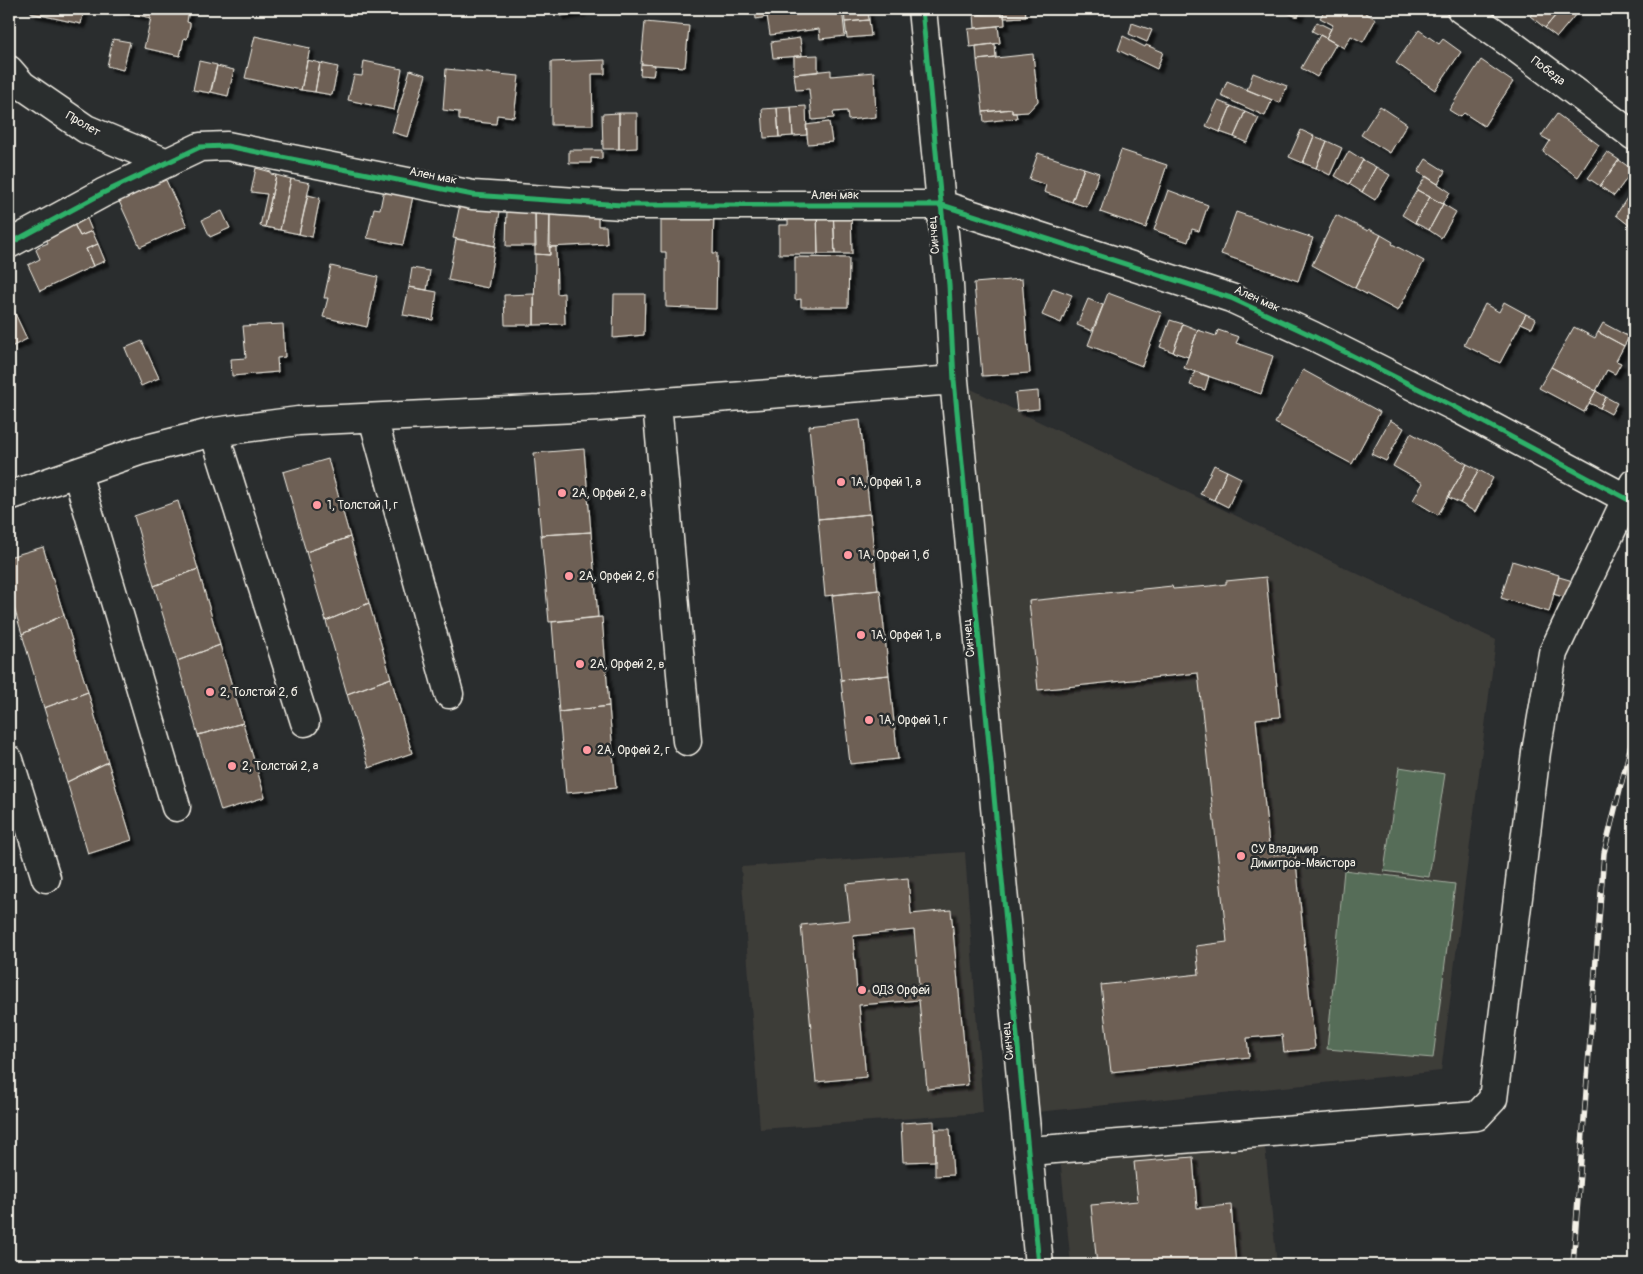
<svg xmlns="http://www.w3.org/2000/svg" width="1643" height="1274" font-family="Pangolin,sans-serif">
  <defs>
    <filter id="shadow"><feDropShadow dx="4.5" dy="4.5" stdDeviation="1" flood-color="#0009"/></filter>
  </defs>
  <rect width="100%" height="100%" fill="#2a2d2e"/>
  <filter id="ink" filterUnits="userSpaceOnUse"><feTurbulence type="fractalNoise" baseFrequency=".02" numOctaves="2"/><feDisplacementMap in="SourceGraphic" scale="10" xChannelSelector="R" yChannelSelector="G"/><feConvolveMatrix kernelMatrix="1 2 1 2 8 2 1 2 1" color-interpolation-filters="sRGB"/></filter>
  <g filter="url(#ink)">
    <path fill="#3e3c39" d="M971,389L1496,640L1441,1071L1037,1112Z
      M965,852L983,1113L760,1129L741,867Z
      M1264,1137L1277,1265H1071L1060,1157Z"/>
    <path fill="#566d59" stroke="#a5afa0" d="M1399,767L1445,774L1429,877L1384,871Z
      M1344,870L1455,884L1433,1058L1327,1049Z"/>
    <path fill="#6e6054" stroke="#f4f1e8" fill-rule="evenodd" filter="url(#shadow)" d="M32,9H84L81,24L31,13Z
      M116,9H189L187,22L190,23V25L187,39L184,38L180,56L144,48L151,18L116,10Z
      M559,9H581L582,12L560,16Z
      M755,9H766L767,17L756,19Z
      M766,9H842L845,36L820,39L819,29L770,35Z
      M844,9H868L869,20L845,22Z
      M979,9H1025L1026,17L1004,18V13L979,14Z
      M1286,9H1301L1298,17L1285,12Z
      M1325,9H1367L1365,13L1376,19L1363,42L1351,36L1344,48L1326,38L1333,25L1320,18Z
      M1536,9H1561L1545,28L1530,16Z
      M1561,9H1569L1576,14L1557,37L1545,28Z
      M1004,13L1005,25L975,28L974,14Z
      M869,20L871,36L847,38L845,22Z
      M645,22L689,26L685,67L641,64Z
      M1317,22L1331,29L1326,38L1312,31Z
      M1132,23L1152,30L1147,42L1129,34Z
      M998,26L1000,43L970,47L968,29Z
      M1419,30L1439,44L1443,39L1461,52L1435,90L1396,63Z
      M1320,35L1336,44L1317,77L1301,68Z
      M255,36L310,48L301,90L245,78Z
      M1123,36L1145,47L1146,45L1163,52L1157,69L1118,50Z
      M800,38L802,56L773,58L771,42Z
      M113,39L130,42L123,70L107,66Z
      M995,44L996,58L977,60L976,46Z
      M1033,54L1038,101L1028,112L1012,113V109L983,112L977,60Z
      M818,55V72L794,74V56Z
      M307,60L320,63L315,92L301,90Z
      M605,60V74H592L593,125H551V62Z
      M1481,60L1513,82L1484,126L1464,113L1460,117L1449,110Z
      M199,61L217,65L210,93L193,90Z
      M364,61L402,69L394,110L348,100L354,75L362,76Z
      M320,63L338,67L332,95L315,92Z
      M641,64L655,65L653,76L640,75Z
      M217,66L234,70L228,96L211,92Z
      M446,69L519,76L514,117L497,115L496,124L459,120V112L443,110Z
      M410,70L426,75L408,137L392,132Z
      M831,70V76L874,72L876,117L848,120L847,111L833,112L834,118L812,120L809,89L796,90L794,74Z
      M1253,73L1287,86L1280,103L1247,90Z
      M1227,81L1272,100L1265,116L1221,96Z
      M1218,101L1231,106L1220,132L1206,126Z
      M806,106L807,135L793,136L791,107Z
      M1231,106L1245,112L1234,137L1220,132Z
      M1380,106L1407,124L1390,153L1361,135Z
      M791,107L793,136L779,137L777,108Z
      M777,108L779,137L764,138L762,109Z
      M1012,109V113H1016L1017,118L984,122L983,112Z
      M1245,112L1259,118L1247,143L1234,137Z
      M619,113H637V148L619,149Z
      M619,113V149H603L602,114Z
      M1557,114L1599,145L1578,177L1543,152L1550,141L1541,136Z
      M829,122L832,142L808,144L806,125Z
      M1301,130L1314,136L1303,163L1289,157Z
      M1314,136L1327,141L1316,168L1303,163Z
      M1327,141L1342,148L1330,175L1316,168Z
      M569,150H602V159L591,158V163H569Z
      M1121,150L1167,165L1146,228L1100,212Z
      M1349,151L1363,160L1349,184L1335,176Z
      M1607,152L1619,160L1600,186L1588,178Z
      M1038,153L1084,168L1072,202L1044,192L1046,185L1029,179Z
      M1426,159L1445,171L1438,184L1418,172Z
      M1363,160L1376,167L1362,192L1349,184Z
      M1619,160L1633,170L1614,196L1600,186Z
      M1376,167L1390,175L1375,200L1362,192Z
      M256,168L271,172V174L276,175L265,227L260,226L267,194L251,192Z
      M1084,168L1099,173L1087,207L1072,202Z
      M276,175L291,179L280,230L265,227Z
      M1426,176L1450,192L1443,204L1417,190Z
      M165,178L187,226L140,247L118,199Z
      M291,179L310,183L299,234L280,230Z
      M1634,187V229L1616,215Z
      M384,189L413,196L403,245L367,238L374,208L380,209Z
      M1168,190L1208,205L1199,231L1192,229L1188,242L1154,230Z
      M1417,190L1430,197L1415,223L1402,215Z
      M308,195L320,198L312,237L299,234Z
      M1430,197L1443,204L1429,230L1415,223Z
      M460,204L500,211L495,246L453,238Z
      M1443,204L1456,212L1441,238L1429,230Z
      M661,206H714L713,253H717L716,309L666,307V252H661Z
      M507,207H535L536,246H506Z
      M535,207L550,208V255L535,254Z
      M550,208H598V226H606L607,244L549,247Z
      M851,208L852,254H835L833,209Z
      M788,209H817L818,254H779V225H788Z
      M817,209H833L835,254H818Z
      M222,211L230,228L210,237L202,220Z
      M1236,212L1313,238L1298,281L1221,254Z
      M85,214L92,231L80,236L72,220Z
      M1336,215L1368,231L1369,229L1381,235L1355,288L1312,265Z
      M72,220L80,236L92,231L98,244L86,249L93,266L40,291L28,265L40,259L36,250L38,247L48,243L43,233Z
      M1381,235L1393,242L1392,244L1424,261L1398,311L1355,288Z
      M456,239L495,246L488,288L448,280Z
      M98,244L105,261L93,266L86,249Z
      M549,247H556L557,294L564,293L565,324L534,325L535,254L550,255Z
      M795,257L849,258L848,307H801V299L795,300Z
      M331,266L378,277L367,327L323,317L328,298H324Z
      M412,268L430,271L427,290L409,287Z
      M1022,279L1030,373L982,376L974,283Z
      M409,287L437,292L433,320L403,315Z
      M1053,288L1072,295L1061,323L1042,315Z
      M1108,293L1162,313L1142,366L1088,345Z
      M534,294V325H505L504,295Z
      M614,294H645L644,335L613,338Z
      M1088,299L1103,305L1092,331L1077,325Z
      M1504,302L1526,314L1500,363L1464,345L1485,304L1499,312Z
      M13,309L27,339L9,348V311Z
      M1526,314L1536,319L1532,328L1521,323Z
      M1170,320L1183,324L1173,352L1160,347Z
      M1603,323L1629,337L1624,346L1598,332Z
      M283,324L285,357L277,358L278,372L232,376L231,359L246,358L243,326Z
      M1183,324L1198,330L1188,357L1173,352Z
      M1574,327L1595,338L1598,332L1624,346L1616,361L1621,363L1615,374L1607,370L1596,391L1551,367Z
      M1198,330L1216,336L1218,330L1239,337L1236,343L1273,356L1261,394L1184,368Z
      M142,341L159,378L141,386L125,348Z
      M1551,367L1596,391L1584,412L1539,388Z
      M1303,370L1380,412L1352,464L1275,423Z
      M1195,371L1209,376L1205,390L1190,385Z
      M1038,391L1039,409L1017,411L1015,393Z
      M1596,391L1606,397L1600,408L1589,403Z
      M1606,397L1617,403L1611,414L1600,408Z
      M860,420L870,514L818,519L809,426Z
      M1390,420L1404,428L1386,461L1371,454Z
      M1411,433L1467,464L1438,515L1413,500L1423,483L1393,466Z
      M584,449L591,532L541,535L534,453Z
      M328,459L350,537L306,552L283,472Z
      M1467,464L1479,470L1460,503L1448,497Z
      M1214,465L1227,471L1214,500L1200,494Z
      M1479,470L1493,478L1475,512L1460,503Z
      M1227,471L1241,478L1228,507L1214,500Z
      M178,501L198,569L154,586L134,516Z
      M870,514L878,590L825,596L818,519Z
      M591,532L598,617L549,622L541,535Z
      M350,537L369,603L326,621L306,552Z
      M43,547L64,615L22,634L9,591V557Z
      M1512,561L1559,575L1549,612L1501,598Z
      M198,569L220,645L177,661L154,586Z
      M1266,577L1280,717L1256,719L1270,855L1295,852L1315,1049L1284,1052L1282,1035L1247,1038L1249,1057L1111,1072L1101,985L1199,974L1196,946L1227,942L1198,673L1038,690L1029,601L1172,586L1173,589L1210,586L1226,584V581Z
      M1559,577L1573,581L1567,598L1553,594Z
      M880,590L889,675L841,680L832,595Z
      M369,603L391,678L347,694L326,621Z
      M64,615L88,692L44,708L22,634Z
      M602,617L609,706L559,712L552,622Z
      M220,645L243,723L198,735L177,661Z
      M889,675L898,759L850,764L841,680Z
      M391,678L412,753L369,768L347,694Z
      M88,692L108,762L67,782L44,708Z
      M609,706L616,788L566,793L559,712Z
      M243,723L265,797L221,811L198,735Z
      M108,762L132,840L88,854L67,782Z
      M908,878L911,914L951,910L968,1085L927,1089L919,1000L859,1005L866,1077L816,1082L801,925L850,920L846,884ZM914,930L919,986L857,992L853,936Z
      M934,1121L935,1161L903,1162L901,1123Z
      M935,1129H950L953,1175L935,1176Z
      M1193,1157L1197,1208L1231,1205L1236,1265H1097L1091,1205L1138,1201L1134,1162Z"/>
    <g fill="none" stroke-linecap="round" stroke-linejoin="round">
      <defs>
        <path id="minor" d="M922,9L949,285L954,380L1039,1265
          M1461,9L1511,44L1634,136
          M9,70L22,85L86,129L167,163
          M9,244L103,193L200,147L227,146L473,195L622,205H942L1231,298L1313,336L1457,408L1627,499
          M657,403L687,741
          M373,418L449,694
          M214,432L305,722
          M77,473L176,807
          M9,496L139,451L214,432L298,421L598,407L954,380
          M9,760L46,878
          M1029,1151L1477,1116L1493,1099L1536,752L1553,653L1634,483"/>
      </defs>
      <use href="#minor" stroke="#f4f1e8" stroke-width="31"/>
      <use href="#minor" stroke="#2a2d2e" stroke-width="28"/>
      <defs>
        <path id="rail" d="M1573,1265L1604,853L1634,733"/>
      </defs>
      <use href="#rail" stroke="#f4f1e8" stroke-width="5.5"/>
      <use href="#rail" stroke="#2a2d2e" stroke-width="4" stroke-dasharray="11" stroke-linecap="butt"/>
      <defs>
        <path id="cycleway" d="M922,9L949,285L954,380L1039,1265
          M9,244L103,193L200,147L227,146L473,195L622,205H942L1231,298L1313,336L1457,408L1627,499"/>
      </defs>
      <use href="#cycleway" stroke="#2a2d2e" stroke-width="8"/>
      <use href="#cycleway" stroke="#2db169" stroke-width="5"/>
    </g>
  </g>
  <g fill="#ff9aa2" stroke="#2a2d2e" stroke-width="2">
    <circle cx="841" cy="482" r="5"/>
    <circle cx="562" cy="493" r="5"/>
    <circle cx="317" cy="505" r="5"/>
    <circle cx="848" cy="555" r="5"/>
    <circle cx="569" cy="576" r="5"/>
    <circle cx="861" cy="635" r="5"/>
    <circle cx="580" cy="664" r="5"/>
    <circle cx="210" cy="692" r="5"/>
    <circle cx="869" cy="720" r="5"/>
    <circle cx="587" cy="750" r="5"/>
    <circle cx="232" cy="766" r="5"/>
    <circle cx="1241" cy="856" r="5"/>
    <circle cx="862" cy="990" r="5"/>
  </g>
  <g text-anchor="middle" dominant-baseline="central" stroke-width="5" stroke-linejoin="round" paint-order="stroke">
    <g font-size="12" fill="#f4f1e8" stroke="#2a2d2e">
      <text transform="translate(1548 71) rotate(37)">Победа</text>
      <text transform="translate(83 124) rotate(30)">Пролет</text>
      <text transform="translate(433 176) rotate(11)">Ален мак</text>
      <text x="835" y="195">Ален мак</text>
      <text transform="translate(934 235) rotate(-95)">Синчец</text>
      <text transform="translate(1257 299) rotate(24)">Ален мак</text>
      <text transform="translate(969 638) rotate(-96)">Синчец</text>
      <text transform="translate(1008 1041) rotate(-96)">Синчец</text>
    </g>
    <g font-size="12" fill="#f4f1e8" stroke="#2a2d2e" text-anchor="start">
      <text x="851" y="482">1А, Орфей 1, а</text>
      <text x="572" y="493">2А, Орфей 2, а</text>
      <text x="327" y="505">1, Толстой 1, г</text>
      <text x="858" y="555">1А, Орфей 1, б</text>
      <text x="579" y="576">2А, Орфей 2, б</text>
      <text x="871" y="635">1А, Орфей 1, в</text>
      <text x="590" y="664">2А, Орфей 2, в</text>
      <text x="220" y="692">2, Толстой 2, б</text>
      <text x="879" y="720">1А, Орфей 1, г</text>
      <text x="597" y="750">2А, Орфей 2, г</text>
      <text x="242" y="766">2, Толстой 2, а</text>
      <text x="1251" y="849">СУ Владимир<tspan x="1251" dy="14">Димитров-Майстора</tspan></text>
      <text x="872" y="990">ОДЗ Орфей</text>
    </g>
  </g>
  <rect width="1643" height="1274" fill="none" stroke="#2a2d2e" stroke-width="30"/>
  <rect x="15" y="15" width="1613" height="1244" fill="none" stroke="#f4f1e8" stroke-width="2" filter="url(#ink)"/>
</svg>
